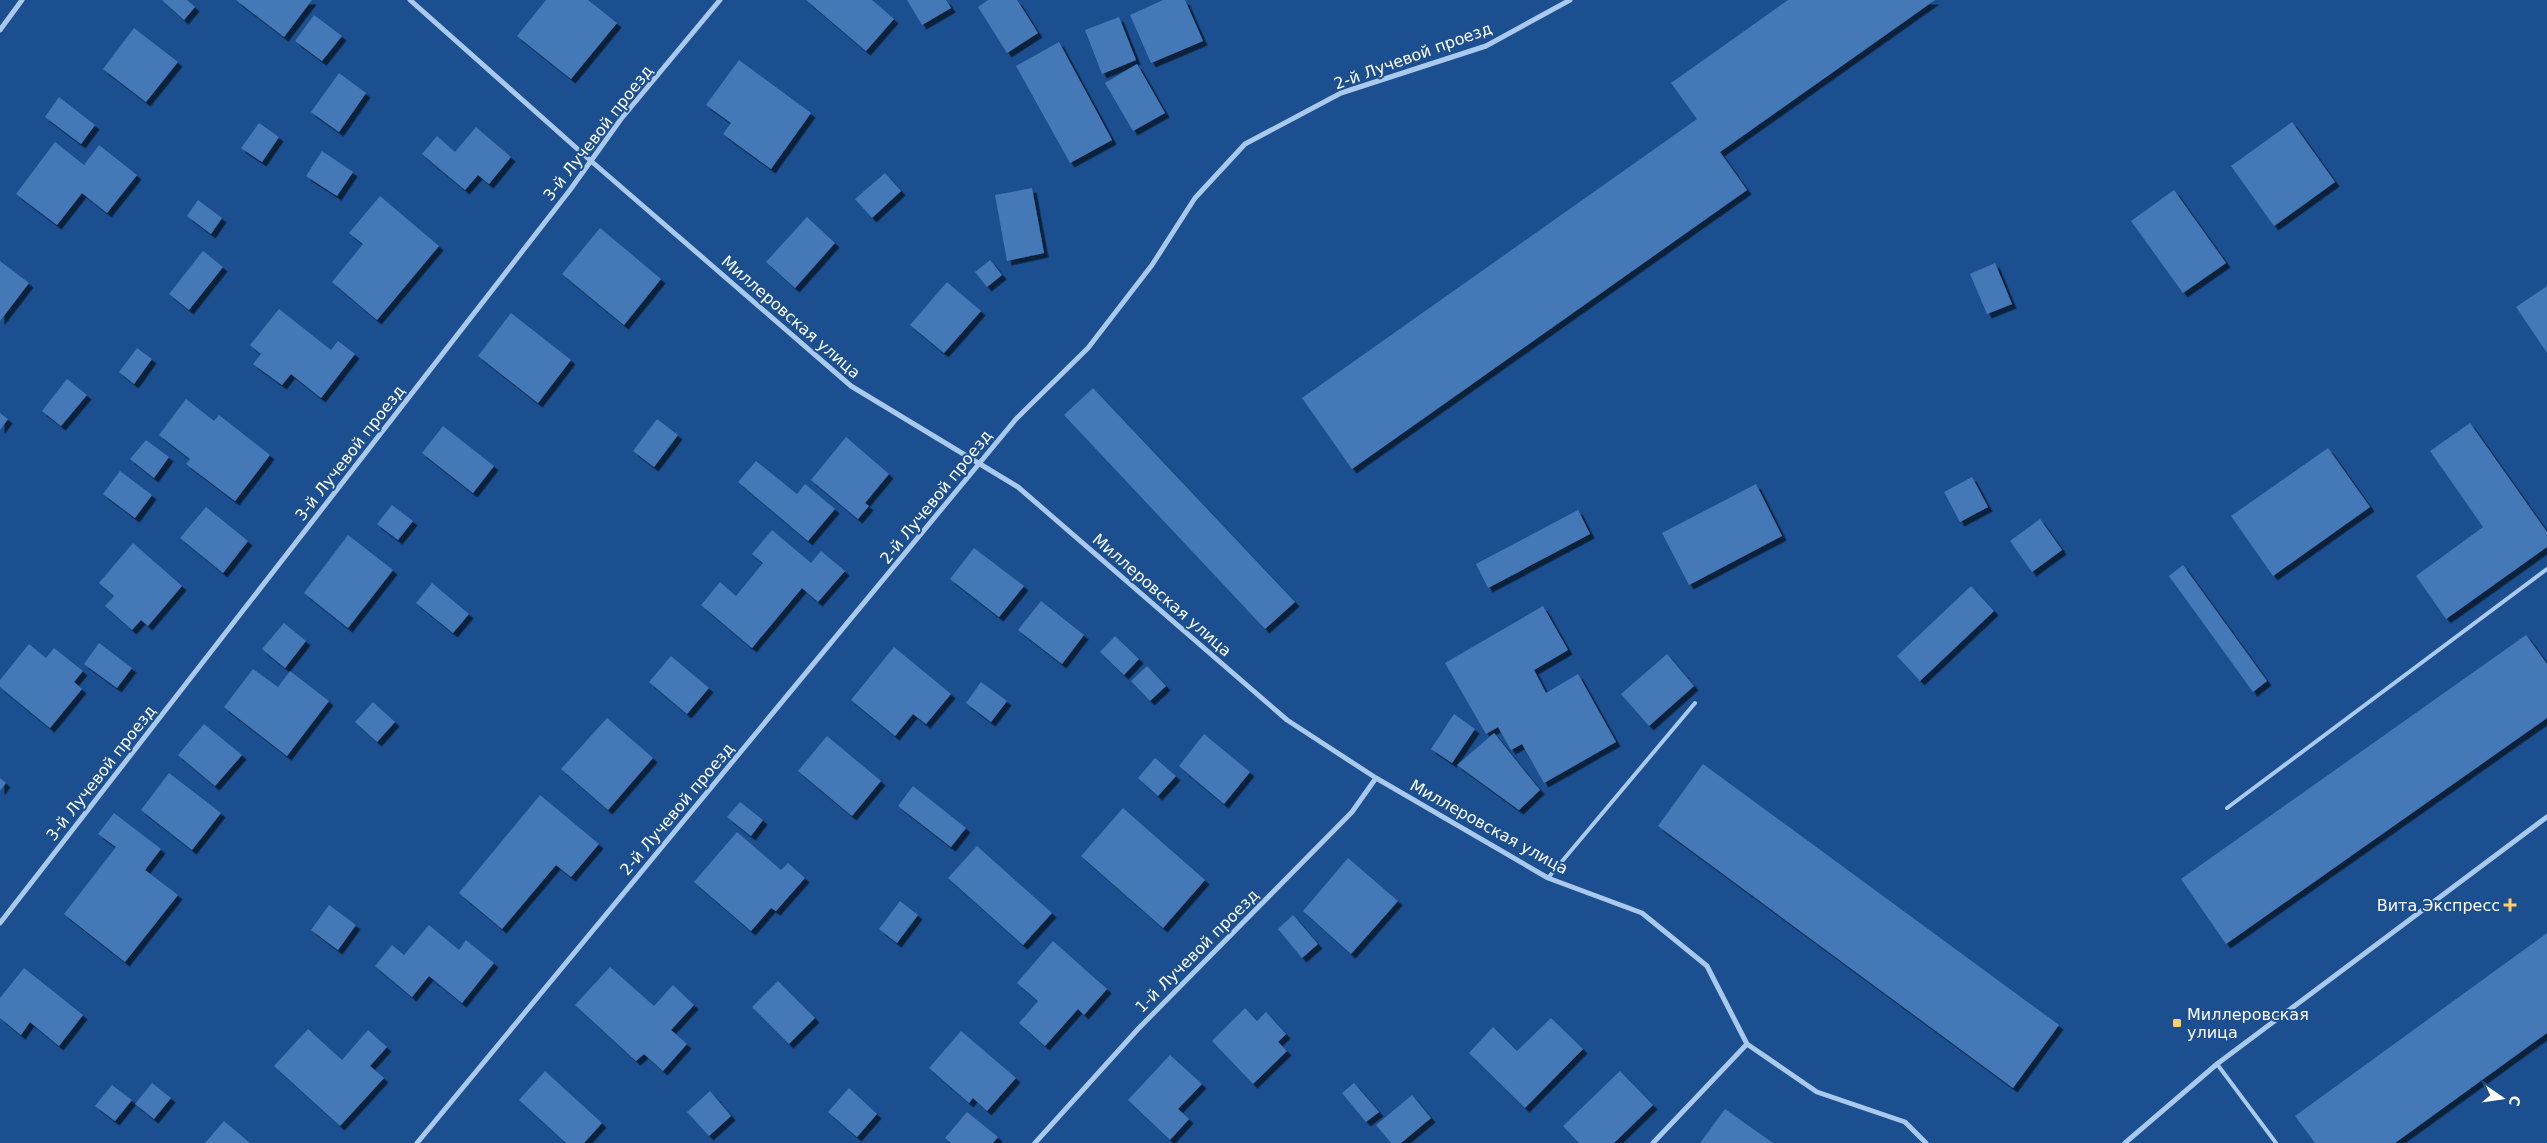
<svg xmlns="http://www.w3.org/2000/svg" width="2547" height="1143" font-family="'DejaVu Sans',sans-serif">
  <defs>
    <filter id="shadow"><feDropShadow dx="4.5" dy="4.5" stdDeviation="0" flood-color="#0009"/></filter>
  </defs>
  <rect width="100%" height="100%" fill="#1b4f8f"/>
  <path fill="#4478b7" filter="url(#shadow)" d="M162,0H187L195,7L184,20Z
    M236,0H312L284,37Z
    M546,0H588L617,23L571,79L517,36Z
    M806,0H872L894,19L866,51Z
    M907,0H946L951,8L922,25Z
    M988,0H1017L1038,33L1007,53L978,7Z
    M1163,0H1185L1203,41L1151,63L1130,15Z
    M1788,0H1935L1720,152L1747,190L1352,469L1302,398L1697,119L1671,83Z
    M314,15L342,36L322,61L295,41Z
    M1119,17L1136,60L1102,74L1085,30Z
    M134,28L178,62L146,102L103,69Z
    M1059,42L1112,140L1070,163L1016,66Z
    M739,60L811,113L771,169L723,134L731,123L706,105Z
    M1137,64L1165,113L1133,131L1105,83Z
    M339,73L366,93L339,132L311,112Z
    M59,97L95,125L81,144L45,117Z
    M2292,122L2335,182L2274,226L2231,166Z
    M259,123L279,137L262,162L241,148Z
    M476,127L511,157L489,184L478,175L465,190L422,154L437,136L455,152Z
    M55,142L84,165L99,145L137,175L107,213L82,193L57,225L16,194Z
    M322,151L353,172L337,196L306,176Z
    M885,173L901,191L872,218L855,199Z
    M1032,188L1044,253L1007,261L995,195Z
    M2174,190L2226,263L2183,293L2131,221Z
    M380,196L439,246L377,320L332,282L363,244L349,233Z
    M198,200L222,218L211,234L187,216Z
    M807,217L835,243L795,288L766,262Z
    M600,228L661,279L624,325L562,274Z
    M203,251L223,267L189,310L169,294Z
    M990,260L1002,275L987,287L975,272Z
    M0,261L29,283L0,321Z
    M1995,263L2012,304L1987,314L1970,274Z
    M947,282L981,311L944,353L910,325Z
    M2547,286V353L2516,307Z
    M279,309L331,350L338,341L355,354L321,398L291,374L282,385L253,364L261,354L250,345Z
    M511,313L571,360L538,403L478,356Z
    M137,348L152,359L134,384L119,372Z
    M67,379L87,395L61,426L42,411Z
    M1093,388L1295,602L1265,629L1064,415Z
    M186,399L214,421L219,415L270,455L235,501L186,464L190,459L159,435Z
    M0,413L8,419L0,430Z
    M657,419L678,435L654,467L633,451Z
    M2470,423L2547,532V547L2446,619L2416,576L2483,527L2430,451Z
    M443,426L494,466L473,493L422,453Z
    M846,437L889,474L865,503L869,506L858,519L811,480Z
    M146,440L169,457L154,478L130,459Z
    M2328,448L2370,507L2273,576L2231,516Z
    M756,461L797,494L805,484L835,509L808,541L738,482Z
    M120,471L152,495L135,518L103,494Z
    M1972,477L1988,507L1960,522L1944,492Z
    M1756,484L1782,536L1689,585L1662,533Z
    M392,505L413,521L398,540L377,524Z
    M206,507L248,541L223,573L180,538Z
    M1578,510L1590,534L1488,588L1476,564Z
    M2040,519L2062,550L2032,572L2010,541Z
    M772,530L811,563L821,551L845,571L818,602L802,588L752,648L701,605L720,582L736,596L763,563L752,554Z
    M348,535L393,570L348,628L304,593Z
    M133,543L182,586L148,626L141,620L132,630L105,606L114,596L99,583Z
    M974,548L1024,586L999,617L950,579Z
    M2183,565L2267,681L2253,692L2169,576Z
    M432,583L469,614L453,633L416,603Z
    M1971,586L1994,611L1920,681L1897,656Z
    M1041,601L1084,635L1062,664L1018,630Z
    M1543,606L1568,650L1534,670L1546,693L1578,674L1616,742L1544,783L1522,744L1511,750L1498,727L1486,734L1445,663Z
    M284,623L306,641L285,668L262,649Z
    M2526,635L2547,664V718L2226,944L2181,879Z
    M1115,636L1139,659L1124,675L1100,652Z
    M99,643L132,668L117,688L84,664Z
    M29,644L46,658L54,648L83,671L74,682L82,689L50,728L0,687V680Z
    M894,647L951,694L926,724L913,714L895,736L851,700Z
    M1667,654L1694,686L1649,726L1621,694Z
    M671,656L709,688L687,714L649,682Z
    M1147,666L1166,686L1150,701L1131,681Z
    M253,669L278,687L290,671L329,701L287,756L224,707Z
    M981,682L1007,701L991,722L966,703Z
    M373,702L395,722L377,742L355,722Z
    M1454,714L1475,729L1452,763L1431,749Z
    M607,718L653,758L608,810L561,769Z
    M204,724L242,755L215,786L178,755Z
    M1494,733L1540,790L1519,810L1457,765Z
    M1204,734L1250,772L1224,804L1179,766Z
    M827,736L881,781L852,816L798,771Z
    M1155,758L1176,776L1158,796L1138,778Z
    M1703,764L2059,1025L2013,1088L1658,826Z
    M169,773L221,813L192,850L141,810Z
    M0,778L6,783L0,791Z
    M913,786L966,828L951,847L898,806Z
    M540,795L599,844L571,877L556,865L502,929L459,893Z
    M740,802L763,820L751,836L727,817Z
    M1123,808L1205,880L1163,928L1081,856Z
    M114,813L161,849L145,870L178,895L125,962L64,914L116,847L98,834Z
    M737,832L781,870L788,863L805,878L776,911L771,908L751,931L694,882Z
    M977,846L1052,913L1023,945L948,878Z
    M1348,858L1398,901L1351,954L1303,911Z
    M900,901L918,915L897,943L879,929Z
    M329,905L356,925L338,950L311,930Z
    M1293,915L1318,944L1302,958L1278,929Z
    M429,925L459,950L466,940L494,963L462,1003L429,976L412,997L375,966L392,945L404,955Z
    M2547,933V1033L2395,1143H2315L2295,1116Z
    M1053,941L1107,989L1084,1015L1078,1009L1045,1046L1019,1023L1038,1001L1017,983Z
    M610,967L654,1006L673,985L694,1005L671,1030L687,1044L663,1071L644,1054L636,1061L575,1005Z
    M24,968L83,1015L59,1046L30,1022L21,1035L0,1018V998Z
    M778,981L815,1018L789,1044L752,1007Z
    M1245,1008L1257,1021L1266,1012L1286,1034L1278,1042L1287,1051L1253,1084L1212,1041Z
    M1551,1018L1583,1049L1525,1108L1469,1053L1493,1027L1517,1051Z
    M308,1029L342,1060L368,1030L387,1047L370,1066L384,1078L340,1126L274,1066Z
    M961,1031L1016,1078L987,1111L973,1098L969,1103L929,1068Z
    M1170,1055L1202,1084L1178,1109L1189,1119L1170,1140L1128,1100Z
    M545,1071L602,1123L584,1143H566L519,1100Z
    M1620,1071L1653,1105L1614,1143H1579L1563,1126Z
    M152,1083L171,1098L154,1119L135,1104Z
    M1354,1083L1379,1112L1366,1122L1342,1093Z
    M112,1085L132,1100L115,1121L95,1106Z
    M849,1088L877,1114L857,1137L828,1112Z
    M710,1091L731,1116L709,1136L687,1112Z
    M1412,1095L1431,1118L1401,1143H1391L1376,1125Z
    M1725,1109L1773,1143H1700Z
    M967,1112L998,1137L993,1143H951L945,1138Z
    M224,1121L250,1143H205Z"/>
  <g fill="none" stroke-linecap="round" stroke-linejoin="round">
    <path stroke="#a9c9ee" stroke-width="4" d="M2227,808L2547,569
      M1548,878L1695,703
      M2217,1064L2276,1143"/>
    <path stroke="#a9c9ee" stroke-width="5" d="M410,0L591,161L851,386L1018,487L1287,720L1376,778L1548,878L1642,913L1707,966L1747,1044L1817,1092L1905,1122L1926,1143
      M0,30L22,0
      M0,923L570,190L621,119L720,0
      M417,1143L1016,419L1088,348L1152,265L1195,198L1245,144L1341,93L1486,46L1570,0
      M1035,1143L1138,1029L1352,812L1376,778
      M1653,1143L1747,1044
      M2125,1143L2217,1064L2547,817"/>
  </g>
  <g fill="#ffd166" stroke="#1b4f8f" stroke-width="2">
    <path d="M2507.5 897.5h5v5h5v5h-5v5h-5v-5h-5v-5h5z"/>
    <rect x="2172" y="1018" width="10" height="10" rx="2.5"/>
  </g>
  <g text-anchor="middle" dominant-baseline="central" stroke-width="4" stroke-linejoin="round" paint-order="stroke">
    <g font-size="16" fill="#fff" stroke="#1b4f8f">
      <text transform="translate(1413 56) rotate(-20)">2-й Лучевой проезд</text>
      <text transform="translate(598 133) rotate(-52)">3-й Лучевой проезд</text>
      <text transform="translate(791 317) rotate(41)">Миллеровская улица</text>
      <text transform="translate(350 453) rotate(-52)">3-й Лучевой проезд</text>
      <text transform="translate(936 497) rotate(-51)">2-й Лучевой проезд</text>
      <text transform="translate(1162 595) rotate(41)">Миллеровская улица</text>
      <text transform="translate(101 773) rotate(-52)">3-й Лучевой проезд</text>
      <text transform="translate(677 809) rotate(-50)">2-й Лучевой проезд</text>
      <text transform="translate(1489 827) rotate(29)">Миллеровская улица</text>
      <text transform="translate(1197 951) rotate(-45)">1-й Лучевой проезд</text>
    </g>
    <g font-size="16" fill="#fff" stroke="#1b4f8f" text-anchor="end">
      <text x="2500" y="905">Вита Экспресс</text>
      <text x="2187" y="1014" text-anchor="start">Миллеровская<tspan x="2187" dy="18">улица</tspan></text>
    </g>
  </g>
  <g transform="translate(2502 1098) rotate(103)" stroke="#1b4f8f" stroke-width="4" paint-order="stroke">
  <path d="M0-4L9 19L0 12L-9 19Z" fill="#ffffff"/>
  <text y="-8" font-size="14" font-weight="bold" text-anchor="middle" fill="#ffffff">С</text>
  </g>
</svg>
